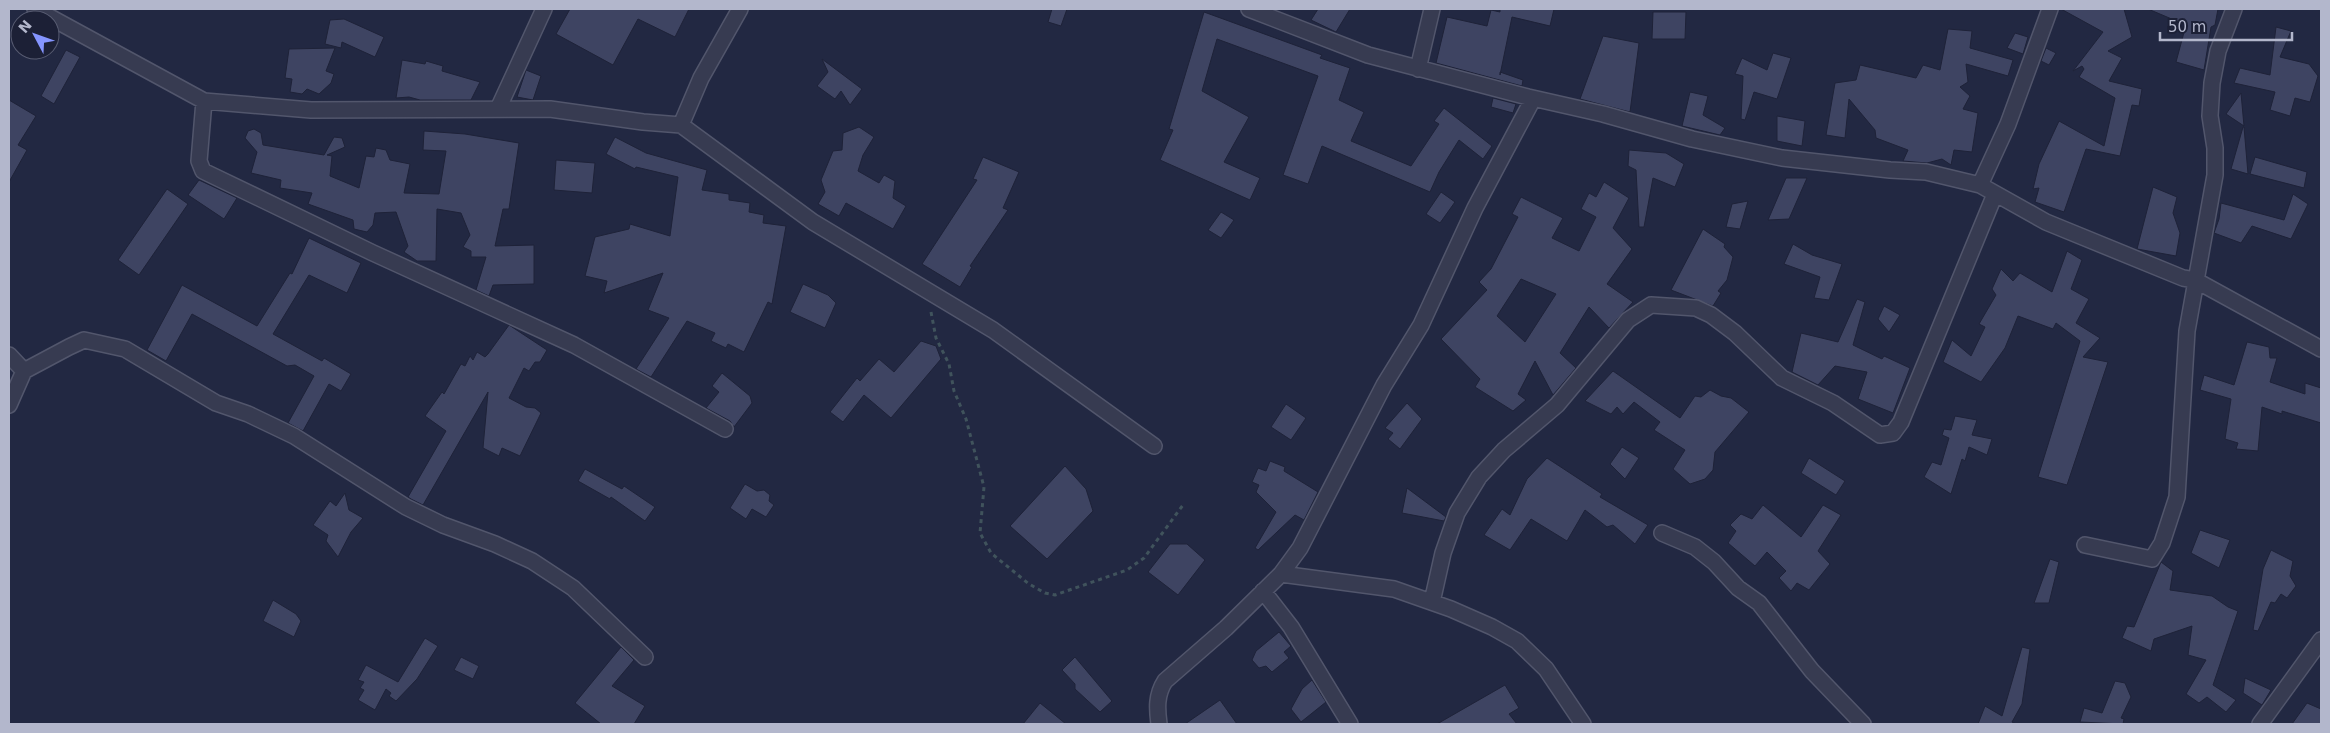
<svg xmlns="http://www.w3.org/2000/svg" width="2330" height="733" font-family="'DejaVu Sans',sans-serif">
  <rect width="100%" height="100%" fill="#222842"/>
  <path fill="#3e4462" stroke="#1e2238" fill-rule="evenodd" d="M570,9H689L675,37L638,19L613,65L556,34Z
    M1052,9H1067L1061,26L1048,22Z
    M1318,9H1350L1336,32L1311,20Z
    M1500,9H1554L1550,26L1512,17L1500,75V72L1523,80L1522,86L1436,63L1447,17L1487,26L1491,10L1500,12Z
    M2061,9H2124L2132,37L2108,51L2122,58L2109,81L2142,89L2139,106L2132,105L2120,156L2086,149L2064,212L2035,202L2039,188L2033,189L2039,164L2059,121L2104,146L2115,98L2079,77L2084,69L2082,66L2073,71L2103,32Z
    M2148,9H2218L2215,25L2211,27L2204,70L2176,62L2186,25Z
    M1204,12L1322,55L1320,58L1350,68L1339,100L1364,112L1351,141L1411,166L1439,124L1434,121L1444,108L1492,146L1483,159L1459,140L1439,172L1430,192L1322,146L1308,184L1283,175L1318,76L1217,39L1202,91L1249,117L1224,162L1260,178L1250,200L1160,160L1173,130L1169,129Z
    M1653,12H1686L1685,39H1652Z
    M344,19L384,37L375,57L342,42L341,48L325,44L330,20Z
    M2276,27L2291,31L2280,57L2309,64L2318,76L2310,102L2295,98L2290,116L2270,110L2275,92L2234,83L2240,68L2270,75Z
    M1948,29L1972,31L1970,48L2013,60L2008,76L1966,64L1968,82L1960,87L1970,96L1963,109L1978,113L1972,152L1954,150L1951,165L1942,159L1927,163L1903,161L1908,150L1876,138L1875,130L1849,99L1845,138L1826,135L1835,83L1856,80L1860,65L1916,78L1923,65L1940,70Z
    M2015,33L2028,37L2023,54L2007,48Z
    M1603,36L1639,43L1630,112L1580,99Z
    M335,48L326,71L334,74L331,83L319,94L307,89L302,94L290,92L292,79L285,78L289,49Z
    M2046,48L2056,53L2049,65L2041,61Z
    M66,50L80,57L54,104L41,96Z
    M1773,53L1791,58L1777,99L1754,92L1745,120L1741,119L1743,76L1735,74L1742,58L1767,70Z
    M822,59L862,89L850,105L841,91L835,99L817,86L828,72Z
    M402,60L425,64L426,61L443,66L442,71L480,82L471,100H420L409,97L396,98Z
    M526,70L541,76L533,100L517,97Z
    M1690,92L1708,96L1703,115L1725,128L1720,135L1682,126Z
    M2241,93L2244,126L2226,114Z
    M1493,98L1516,104L1513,113L1491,107Z
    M9,100L36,116L18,145L27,150L9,182Z
    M1777,116L1805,121L1802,146L1777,141Z
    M859,127L874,137L863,155L858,171L879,183L884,175L895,181L893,198L906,206L893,229L846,203L839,216L818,204L825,192L821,180L833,151L842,150L843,133Z
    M2243,127H2244L2248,174L2231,169Z
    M254,129L261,133L263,145L324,155L334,137L342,138L345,147L327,155L332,156L330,176L359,188L366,156L374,157L376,148L386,150L390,160L410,164L404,193L439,194L446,151L423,150L424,131L465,134L519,143L509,209H503L495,246L534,245V284L493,285L489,296L476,290L486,257H471V251L463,247L470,235L461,213L437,209L436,261H417L404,252L408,246L396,212L375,213L373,225L367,232L354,229L353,220L308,204L312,193L280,188L281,180L251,173L257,152L245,138L248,131Z
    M615,137L646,153L707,170L702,190L729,194V200L750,203L749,212L764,215L763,223L786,226L772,304L768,302L744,352L728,344L726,348L711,341L715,333L687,321L651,377L636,369L669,318L648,310L663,273L604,293L607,281L585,276L595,237L629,229L630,224L670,236L678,177L636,167L635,169L606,154Z
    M1629,150L1666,153L1684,164L1675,187L1653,178L1644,227H1639L1636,170L1628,166Z
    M983,157L1019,172L1003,208L1008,210L970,266L972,267L960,287L922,264L977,180L973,179Z
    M2255,157L2307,172L2304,188L2250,174Z
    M556,160L595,163L592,193L554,190Z
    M1786,178H1807L1789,219L1768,220Z
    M199,180L237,198L224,219L188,195Z
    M1604,182L1629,198L1613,228L1632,249L1607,284L1633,302L1609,328L1589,307L1560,353L1576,368L1553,395L1535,361L1518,394L1526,400L1513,411L1475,387L1480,379L1441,339L1487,290L1479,282L1491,269L1518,217L1512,214L1521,197L1563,218L1552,238L1579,251L1596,217L1581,209L1589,193L1596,197ZM1521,279L1556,294L1525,342L1497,316Z
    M2153,187L2177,197L2173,213L2180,233L2176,256L2137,249Z
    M167,189L188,204L139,275L118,260Z
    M1441,192L1455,202L1440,223L1426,214Z
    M2293,194L2308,204L2291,239L2252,226L2241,243L2214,233L2219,219L2221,203L2284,220Z
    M1748,201L1740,229L1726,227L1732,204Z
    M1221,212L1234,220L1221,238L1208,230Z
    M1703,229L1725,244L1724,247L1733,257L1727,280L1718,291L1721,293L1713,306L1671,290Z
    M309,238L361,263L347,293L309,275L273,334L322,361L324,358L351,374L341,391L329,384L303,431L288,423L314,376L295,365L287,366L192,314L166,361L147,350L182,285L257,326L290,273L292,274Z
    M1793,244L1812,255L1842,264L1829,300L1814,298L1820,277L1784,264Z
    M2067,251L2082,260L2071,289L2089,299L2076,323L2100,338L2083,357L2108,362L2067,485L2038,477L2080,341L2056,323L2053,329L2018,316L2005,348L1981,382L1943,362L1952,340L1971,356L1985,327L1979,324L1996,295L1992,289L2001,269L2013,281L2020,273L2052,292Z
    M803,284L828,295L836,303L825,328L790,312Z
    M1857,299L1865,302L1853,345L1882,359L1884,356L1910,368L1893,413L1858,399L1867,372L1835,366L1818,385L1792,372L1801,333L1838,342Z
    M1884,306L1900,315L1889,332L1878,319Z
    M509,325L547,350L540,362H535L529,371L524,368L509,398L526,407L535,408L541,413L520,456L502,448L499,456L483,448L488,392L423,505L411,499L408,497L446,431L425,416L442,392L444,394L461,364L465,366L470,356L473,360L477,352L485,357L488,354Z
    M921,341L936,346L941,359L891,418L864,395L843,422L830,412L857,378L860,381L879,359L894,372Z
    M2247,342L2269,347L2270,358H2277L2270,382L2305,394V383L2321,388V423L2282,411V414L2262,407L2258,451L2236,449L2238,443L2225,439L2231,399L2200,390L2204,375L2234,385Z
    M1613,371L1680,418L1695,396L1701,397L1710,390L1721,396L1731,398L1749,412L1715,452L1713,470L1705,479L1690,484L1673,469L1685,450L1654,430L1660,422L1634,402L1623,414L1617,407L1611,414L1585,401Z
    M722,373L750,396L752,403L734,427L730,421L706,408L719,392L712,386Z
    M1407,403L1422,419L1400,449L1388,439L1393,433L1385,428Z
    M1286,404L1306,418L1291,440L1271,427Z
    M1955,416L1977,420L1972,435L1992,439L1987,455L1969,447L1965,461L1962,459L1951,494L1924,477L1932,462L1941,465L1949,438L1942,435L1944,429L1951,430Z
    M1622,447L1639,458L1625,479L1610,464Z
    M1547,458L1602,494L1600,497L1648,525L1635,544L1613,525L1607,527L1585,510L1567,541L1531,519L1510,550L1484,535L1502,509L1510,515L1527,479Z
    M1809,458L1845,481L1836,495L1801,473Z
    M1270,461L1285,467L1284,471L1318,492L1304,520L1295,515L1258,550L1255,548L1276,512L1256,492L1259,485L1252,482L1258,468L1266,471Z
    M1065,466L1086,489L1093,511L1047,559L1010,526Z
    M585,469L622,489L624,486L655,507L645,521L611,497L610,499L578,481Z
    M745,484L757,491L764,490L770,495L769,501L774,505L766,517L752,509L746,519L730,508Z
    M1407,488L1446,517L1444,521L1402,513Z
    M345,493L349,510L363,518L351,532L338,557L326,541L328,535L313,525L330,501L336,506Z
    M1763,505L1801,537L1823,505L1841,515L1818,551L1830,564L1809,590L1797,583L1791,591L1779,578L1786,571L1767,552L1755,566L1728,543L1736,531L1730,525L1741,514L1752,519Z
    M2200,530L2230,540L2219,568L2191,553Z
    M1170,544H1187L1205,560L1178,595L1148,572Z
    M2271,550L2293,561L2290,576L2296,586L2287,598L2281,594L2275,603L2271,602L2258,631L2253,630L2263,569Z
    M2050,559L2059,562L2049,603H2034Z
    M2161,562L2173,571L2170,590L2212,596L2228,607L2238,611L2213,685L2236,700L2226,712L2207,697L2199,703L2186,694L2206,660L2188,655L2192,626L2154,639L2151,651L2122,638L2127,626L2134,627Z
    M273,600L296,614L301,621L294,637L263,621Z
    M1279,632L1291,646L1284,652L1289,658L1272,672L1266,666L1259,668L1252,660L1256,651Z
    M425,638L438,646L417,679L396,701L389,696L391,693L386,689L375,710L358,700L364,690L360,688L364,682L358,680L366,665L398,682Z
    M621,647L634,660L612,686L645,706L634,724H601L575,703Z
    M2022,647L2030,649L2022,704L2012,722L2016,724H1978L1985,706L2002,716Z
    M461,657L479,666L473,679L454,670Z
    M1075,657L1112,701L1100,712L1075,689V684L1062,670Z
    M2245,678L2271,690L2262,705L2243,693Z
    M1312,680L1326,702L1301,722L1291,709L1302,689Z
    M2115,681L2125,683L2131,697L2121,718L2124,719L2123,724L2080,722L2084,708L2102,713Z
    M1505,685L1519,708L1509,714L1517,724H1437Z
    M1220,700L1237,724H1185Z
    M1040,703L1066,724H1023Z
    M2307,703L2321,709V724H2292Z"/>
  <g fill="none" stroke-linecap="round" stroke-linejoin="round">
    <defs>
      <path id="street" d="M35,9L204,101L311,110L550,109L643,122L681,125L701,78L740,9
        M1249,9L1368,55L1528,97L1603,114L1692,139L1782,158L1890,170L1926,172L1980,185L2046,222L2183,278L2195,280L2321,349
        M1418,69L1432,9
        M204,101L199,161L203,171L373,253L574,345L725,429
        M498,109L544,9
        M681,125L813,222L993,330L1154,446
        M1980,185L2008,124L2050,9
        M9,355L24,371
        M9,405L24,371L69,347L84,340L125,349L216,403L248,414L294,436L406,507L443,525L495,544L532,561L573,588L645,657
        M1662,533L1695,547L1714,562L1738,588L1759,603L1812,671L1863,724
        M2085,545L2152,559L2162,543L2177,497L2187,331L2215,175V148L2210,116L2212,83L2218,51L2234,9
        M1281,574L1394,589L1451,609L1492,627L1517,641L1546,669L1583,724
        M1263,591L1291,627L1350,724
        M1432,602L1443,553L1457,513L1479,477L1504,450L1557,405L1628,320L1651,305L1696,308L1711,315L1735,333L1782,378L1833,403L1880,435L1893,433L1901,422L1995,194
        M1159,724C1157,709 1156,695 1165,681L1226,628L1281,574L1300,548L1384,385L1421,325L1475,208L1533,99
        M2260,724L2321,640"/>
    </defs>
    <use href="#street" stroke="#52566c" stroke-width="18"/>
    <path stroke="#40535c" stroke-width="3" stroke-dasharray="4 4" stroke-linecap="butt" d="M931,312L936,338L949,364L954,391L966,419L984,487L980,533L991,553L1029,584L1045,593L1055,595L1127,570L1144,558L1183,505"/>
    <use href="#street" stroke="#373b51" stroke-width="15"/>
  </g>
  <rect width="2330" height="733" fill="none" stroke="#b3b7cc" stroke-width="20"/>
  <g transform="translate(35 35) rotate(311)"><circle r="24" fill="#1c2036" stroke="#585c72"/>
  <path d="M0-4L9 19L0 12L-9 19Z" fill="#8595ff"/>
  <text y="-8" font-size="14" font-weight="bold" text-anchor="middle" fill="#b3b7cc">N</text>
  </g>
  <path d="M2160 32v8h132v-8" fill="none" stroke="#b3b7cc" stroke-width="2.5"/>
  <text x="2168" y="32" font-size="15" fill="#b3b7cc" stroke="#1c2036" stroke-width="4" paint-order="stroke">50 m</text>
</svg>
